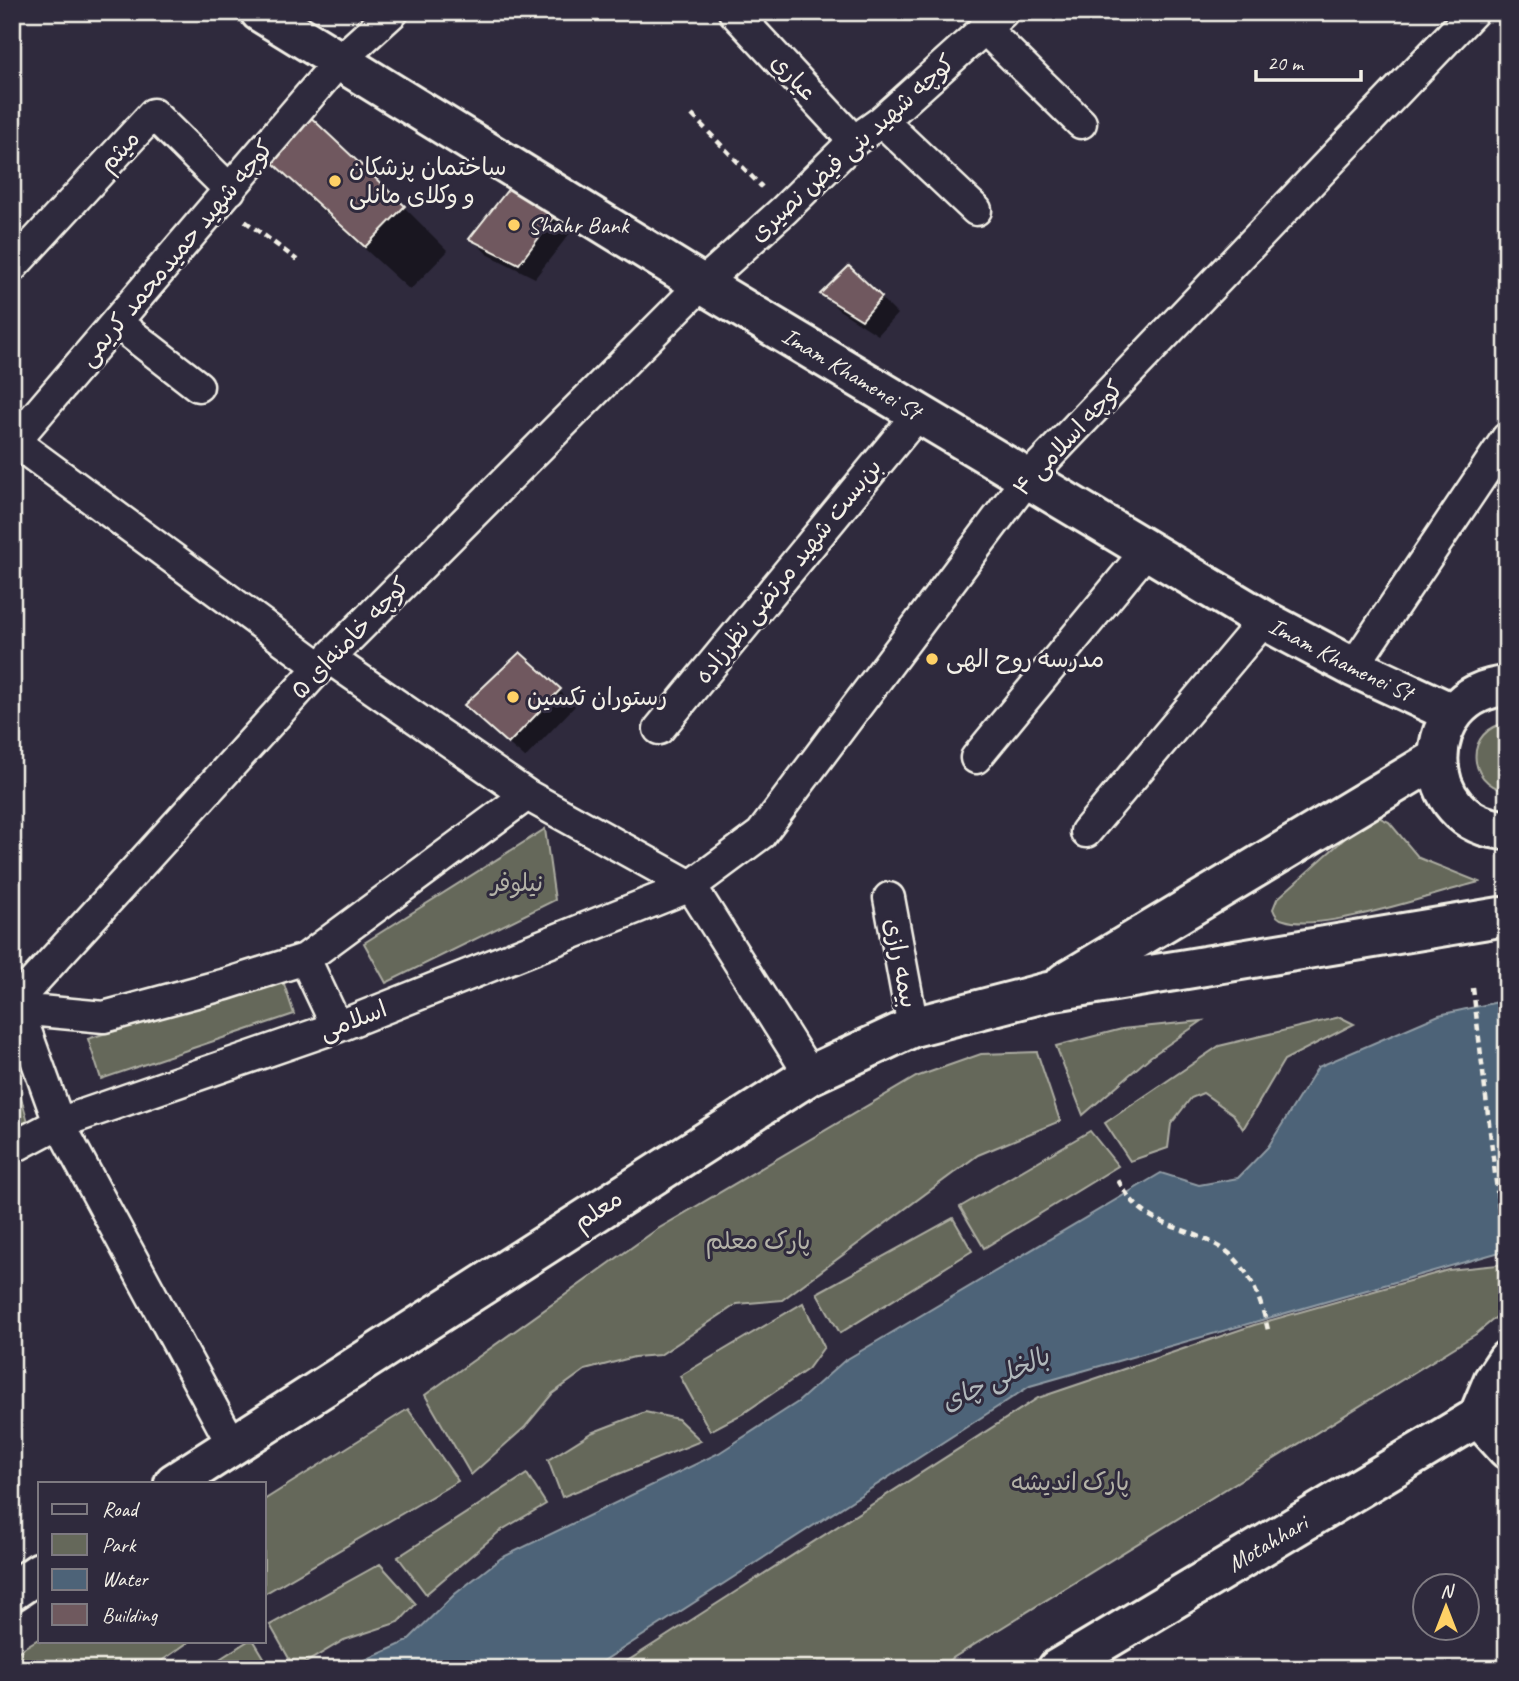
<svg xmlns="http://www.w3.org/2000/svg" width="1519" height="1681" font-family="Caveat,'Playpen Sans Arabic',sans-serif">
  <rect width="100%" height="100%" fill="#2f2a3d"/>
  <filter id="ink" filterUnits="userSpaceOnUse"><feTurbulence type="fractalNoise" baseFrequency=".0143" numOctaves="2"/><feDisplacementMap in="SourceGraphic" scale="14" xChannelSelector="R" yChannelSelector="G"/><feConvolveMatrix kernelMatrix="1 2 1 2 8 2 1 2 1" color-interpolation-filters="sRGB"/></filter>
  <g filter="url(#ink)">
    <path fill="#65685a" stroke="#acaca1" stroke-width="2" d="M1507,723V791C1465,783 1465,729 1507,723Z
      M1372,814L1389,822L1419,858L1479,882C1436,893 1322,933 1284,920C1278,919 1275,915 1273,909L1277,899Z
      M545,829L555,900L386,983L364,943Z
      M281,975L294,1014L101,1079L88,1039Z
      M1340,1017L1354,1024L1284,1060L1243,1129L1233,1114L1203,1093L1191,1098L1171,1124L1168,1148L1130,1161L1105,1123L1219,1046Z
      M1202,1021L1150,1057L1083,1115L1056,1046L1122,1029Z
      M1037,1052L1060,1121L978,1155L782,1300L737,1304L660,1355L634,1357L585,1370L552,1394L525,1427L471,1475L425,1395L656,1230L916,1077L981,1054Z
      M12,1066L28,1122L12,1129Z
      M1090,1131L1118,1166L984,1248L960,1207Z
      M953,1218L972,1251L840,1333L817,1293Z
      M1507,1264V1308L1476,1334L935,1669H615L1038,1398L1254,1325L1448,1270Z
      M803,1303L824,1347L808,1369L744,1413L710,1431L680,1376Z
      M408,1409L458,1481L264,1594V1500Z
      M645,1412L678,1419L701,1441L562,1497L548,1460L591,1433Z
      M527,1474L546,1504L500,1531L426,1594L398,1557Z
      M380,1564L416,1604L399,1622L344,1640L295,1669L270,1625Z
      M40,1638V1641H190L150,1669H12V1655Z
      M248,1641H254L271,1669H204Z"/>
    <path fill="#4d6378" stroke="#909ca5" stroke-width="2" d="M1507,1000V1250L1030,1386L591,1669H345L406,1642L455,1594L501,1558L719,1453L798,1402L844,1361L1161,1173L1199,1185L1238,1178L1268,1147L1318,1067L1439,1015Z"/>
    <path fill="#0007" d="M267,156L404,207L448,251L410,290L312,201Z
      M558,212L574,228L535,278L487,254L472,238Z
      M823,294L881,298L897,314L878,335L839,310Z
      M559,690L575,706L525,758L482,721Z"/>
    <path fill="#6f595e" stroke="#f4f1e8" stroke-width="2" d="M304,111L405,206L365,247L265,156Z
      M513,183L559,211L519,264L469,239Z
      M849,266L882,297L862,320L820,294Z
      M520,652L561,689L508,744L464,705Z"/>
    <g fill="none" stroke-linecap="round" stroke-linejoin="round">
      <defs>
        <path id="street" d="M734,12L854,141
          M985,29L1081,123
          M882,121L976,210
          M12,267L153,114L230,190
          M117,323L198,386
          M15,442L320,667
          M12,444L339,61L393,12
          M329,658L527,795L691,886L810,1075
          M1353,667L1507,438
          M659,729L918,414
          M976,758L1147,550
          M1086,832L1264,620
          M889,898L913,1027
          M305,959L337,1027
          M18,1009L28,988L320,667L702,284L784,210L854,141L882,121L1003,12
          M18,1009L59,1123L232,1444
          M12,1012L18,1009L104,1017L226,984L305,959L527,795
          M12,1148L59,1123L337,1027L691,886L761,834L1027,479L1473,12"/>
        <g id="secondary">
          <path id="s1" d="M260,12L702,284L1264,620L1353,667L1452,713"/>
          <path d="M1507,686C1415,693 1416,826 1507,830"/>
          <path d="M1065,982L1436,759"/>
          <path d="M1478,1417L1493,1381L1507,1360"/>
          <path d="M1478,1417L1507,1449"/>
          <path d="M174,1483L810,1075L913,1027L1048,992L1500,917L1507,919"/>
          <path d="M12,1591L40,1572"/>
          <path id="s2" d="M1057,1669L1478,1417L1507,1412"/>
        </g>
      </defs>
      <use href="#street" stroke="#f4f1e8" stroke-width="35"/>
      <use href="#secondary" stroke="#f4f1e8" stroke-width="44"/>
      <path stroke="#f4f1e8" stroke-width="4.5" stroke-dasharray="7 5" stroke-linecap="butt" d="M692,115L762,187
        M245,221L297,260
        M1473,988L1507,1275
        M1118,1180C1145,1230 1179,1222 1220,1247C1249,1264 1261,1300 1268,1330"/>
      <use href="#street" stroke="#2f2a3d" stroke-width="30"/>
      <use href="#secondary" stroke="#2f2a3d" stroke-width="38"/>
    </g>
  </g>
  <g fill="#ffd166" stroke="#2f2a3d" stroke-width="2.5">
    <circle cx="335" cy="181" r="7"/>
    <circle cx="514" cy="225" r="7"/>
    <circle cx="932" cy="659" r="7"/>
    <circle cx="513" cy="697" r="7"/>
  </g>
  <g text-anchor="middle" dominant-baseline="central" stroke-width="6" stroke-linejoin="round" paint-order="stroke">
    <g font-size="24" fill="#f4f1e8" stroke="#2f2a3d">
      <text transform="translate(794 77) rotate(47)">عیاری</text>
      <text transform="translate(852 148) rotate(-42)">کوچه شهید بنی فیض نصیری</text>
      <text transform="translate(119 151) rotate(-47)">میثم</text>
      <text transform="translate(176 253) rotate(-50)">کوچه شهید حمیدمحمد کریمی</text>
      <text stroke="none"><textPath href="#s1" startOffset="693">Imam Khamenei St</textPath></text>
      <text transform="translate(1068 438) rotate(-47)">کوچه اسلامی ۴</text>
      <text transform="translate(788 571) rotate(-51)">بن‌بست شهید مرتضی نظرزاده</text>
      <text transform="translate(350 638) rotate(-46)">کوچه خامنه‌ای ۵</text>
      <text stroke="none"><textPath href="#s1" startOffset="1260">Imam Khamenei St</textPath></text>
      <text transform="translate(901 963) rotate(79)">بیمه رازی</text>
      <text transform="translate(353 1020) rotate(-21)">اسلامی</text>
      <text transform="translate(598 1210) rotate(-33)">معلم</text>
      <text stroke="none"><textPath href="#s2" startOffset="245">Motahhari</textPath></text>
    </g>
    <g font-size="24" fill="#f4f1e8" stroke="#2f2a3d" text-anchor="start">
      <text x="349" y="167">ساختمان پزشکان<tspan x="349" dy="28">و وکلای مانلی</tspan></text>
      <text x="528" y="225">Shahr Bank</text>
      <text x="946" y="659">مدرسه روح الهی</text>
      <text x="527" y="697">رستوران تکسین</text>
    </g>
    <g font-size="24" fill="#b4b3a8" stroke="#2f2a3d">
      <text x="517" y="883">نیلوفر</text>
      <text x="758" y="1241">پارک معلم</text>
      <text x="1070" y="1482">پارک اندیشه</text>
    </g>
    <g font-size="26" font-style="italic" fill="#b1b8bb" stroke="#2f2a3d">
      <text transform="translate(995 1379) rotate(-25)">بالخلی چای</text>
    </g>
  </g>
  <rect width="1519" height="1681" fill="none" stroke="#2f2a3d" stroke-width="42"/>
  <rect x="21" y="21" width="1477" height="1639" fill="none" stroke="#f4f1e8" stroke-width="2.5" filter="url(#ink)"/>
  <rect x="38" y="1482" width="228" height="161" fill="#2f2a3d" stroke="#7e7a81" stroke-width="2"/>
  <rect x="52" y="1504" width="35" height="10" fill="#2f2a3d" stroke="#7e7a81" stroke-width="2"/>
  <text x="102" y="1516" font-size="21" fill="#f4f1e8">Road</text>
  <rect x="52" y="1534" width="35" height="21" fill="#65685a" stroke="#7e7a81" stroke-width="2"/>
  <text x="102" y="1552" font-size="21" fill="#f4f1e8">Park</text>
  <rect x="52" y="1569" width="35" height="21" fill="#4d6378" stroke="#7e7a81" stroke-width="2"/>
  <text x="102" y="1586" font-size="21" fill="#f4f1e8">Water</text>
  <rect x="52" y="1604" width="35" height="21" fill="#6f595e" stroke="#7e7a81" stroke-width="2"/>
  <text x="102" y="1622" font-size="21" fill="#f4f1e8">Building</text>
  <g transform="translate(1446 1607)"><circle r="33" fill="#2f2a3d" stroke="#7e7a81" stroke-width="2"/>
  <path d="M0-5L12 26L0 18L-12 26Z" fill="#ffd166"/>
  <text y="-10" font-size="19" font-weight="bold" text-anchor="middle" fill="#f4f1e8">N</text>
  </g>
  <path d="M1256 70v10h105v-10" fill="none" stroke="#f4f1e8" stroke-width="3.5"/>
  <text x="1267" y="70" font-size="21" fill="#f4f1e8" stroke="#2f2a3d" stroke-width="5" paint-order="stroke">20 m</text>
</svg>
